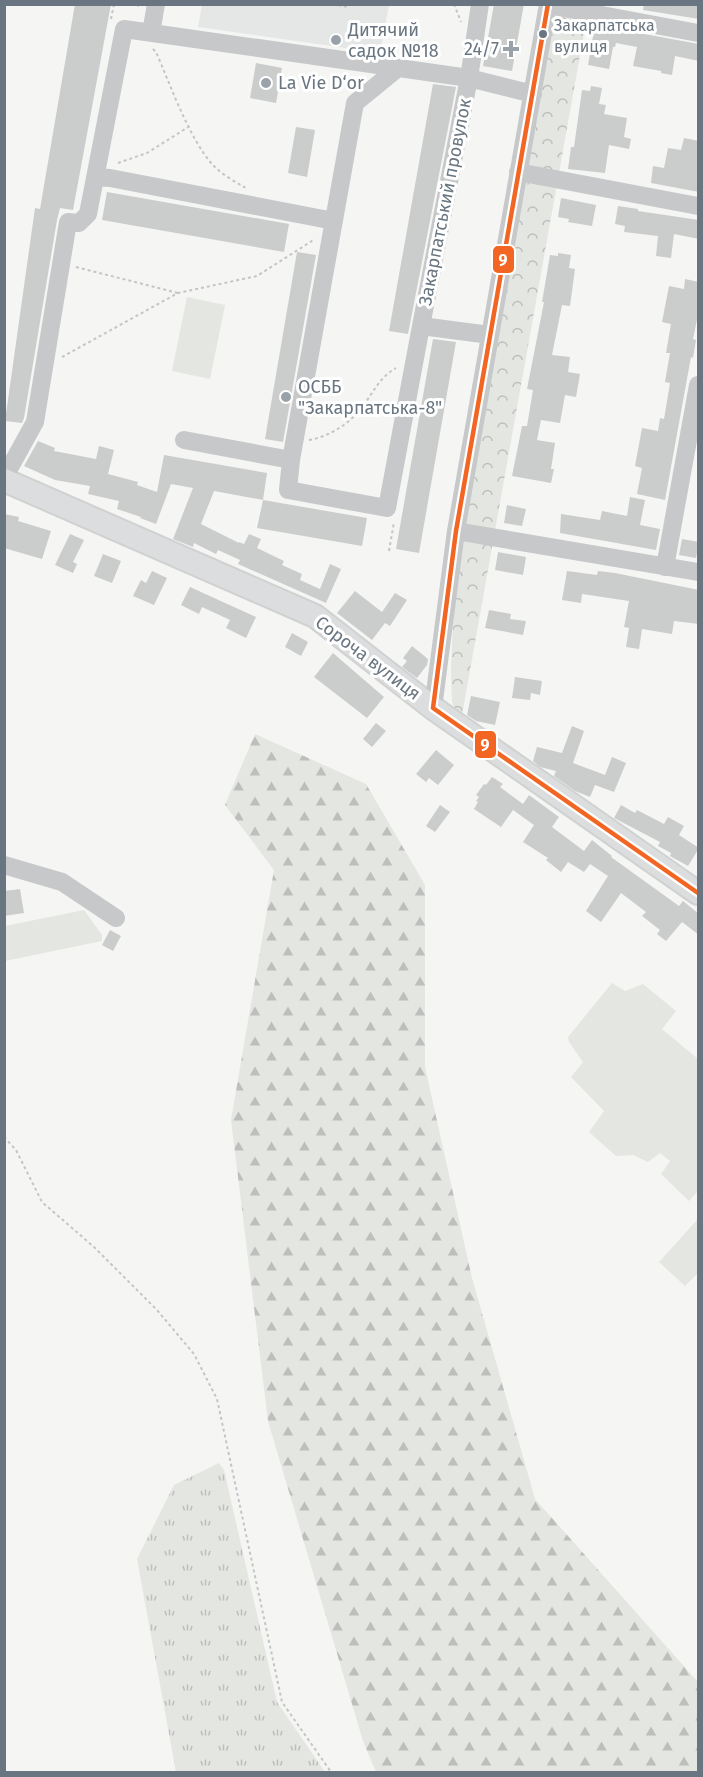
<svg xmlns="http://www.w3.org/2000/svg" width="703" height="1777" font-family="'Fira Sans',sans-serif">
  <defs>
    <pattern id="grass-tufts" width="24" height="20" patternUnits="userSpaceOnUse" patternTransform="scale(1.5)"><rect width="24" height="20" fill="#e4e6e2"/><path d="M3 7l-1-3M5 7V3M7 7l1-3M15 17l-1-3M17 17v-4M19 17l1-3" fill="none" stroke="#bdbfbd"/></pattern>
    <pattern id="forest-firs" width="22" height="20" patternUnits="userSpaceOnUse" patternTransform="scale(1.5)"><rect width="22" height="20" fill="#e4e6e2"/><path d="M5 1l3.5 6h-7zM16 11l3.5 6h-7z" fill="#bdbfbd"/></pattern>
    <pattern id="park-crowns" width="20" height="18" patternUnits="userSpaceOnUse" patternTransform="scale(1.5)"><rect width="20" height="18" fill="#e4e6e2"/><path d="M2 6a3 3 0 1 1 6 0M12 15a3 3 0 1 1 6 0" fill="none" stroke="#bdbfbd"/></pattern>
  </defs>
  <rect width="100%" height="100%" fill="#f5f5f4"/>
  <path fill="#e5e7e7" d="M202,5V4L389,5L380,53L198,27Z"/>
  <path fill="url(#grass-tufts)" d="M219,1463L224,1470L277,1702L325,1772H176L137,1559L174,1485Z"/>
  <path fill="url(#forest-firs)" d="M255,734L366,784L425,885V1067L472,1278L535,1499L698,1682V1772H376L363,1741L268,1421L231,1120L274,870L225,805Z"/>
  <path fill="url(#park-crowns)" d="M552,5H589L462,715L457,714L452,702L451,668L455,574Z"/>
  <path fill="#e4e6e2" d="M187,297L225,305L210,379L172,371Z
    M84,910L102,935V941L5,961V926Z
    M612,983L625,991L643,984L676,1011L662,1029L698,1059V1191L689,1201L661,1174L670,1161L660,1153L648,1162L633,1155L616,1156L589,1132L604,1111L571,1077L583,1062L569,1042L568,1037Z
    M698,1219V1273L685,1286L659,1262Z"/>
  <path fill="#cbcccc" d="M75,4H111L73,210L60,208L57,220L24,418L22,423L5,421L35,208L40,209Z
    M494,4H524L512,71L483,66Z
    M644,4H699V19L643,10Z
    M595,25L699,44V61L675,56L672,75L661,73V71L633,66L637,47L616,43L615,47H613L609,69L588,65Z
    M256,63L282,68L276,103L250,98Z
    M433,84L456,87L408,334L389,331Z
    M591,86L602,88L599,104L606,105L604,114L627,118L624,137L631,139L629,149L609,145L605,173L568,169L571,147H574L582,90L590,91Z
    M296,127L315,130L307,177L288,173Z
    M684,138L699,141V192L651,183L653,166L664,168L668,148L681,150Z
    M107,192L289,224L284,252L102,220Z
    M561,198L596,205L592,226L568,222L569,219L558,217Z
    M618,206L638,209V211L699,220V239L674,234L671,258L656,256L658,236L624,232L625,226L615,224Z
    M297,252L316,255L283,442L265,439Z
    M558,253L571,255L569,268L575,269L570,306L562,305L552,355L570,357L568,372L580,374L576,397L565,395L560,423L541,420L537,440L555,443L551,469H554L551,483L512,476L522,426H527L533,390L527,389L544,302H542L550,255L558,256Z
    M685,279L699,282V310L693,339L696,340L693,358L691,357L665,500L637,494L642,468L635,466L642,428L658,431L660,418L664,419L670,383L665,382L670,353H666L671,324L662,322L669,286L684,289Z
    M433,339L456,342L419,553L396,549Z
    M38,441L55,448L54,451L96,459L99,446L114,450L108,474L138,482L137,485L157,492L164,455L267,473L263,500L214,491L201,524L239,543V542L244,544L249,534L261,539L257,548L284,561L282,565L302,574L300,580L320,589L330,564L341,569L326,603L238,564L240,560L218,550L216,554L194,543L193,547L173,539L193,488L171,484L156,524L140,518L141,517L117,509L119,501L88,494L90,486L55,480L24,466Z
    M630,497L645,500L640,525L660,529L656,550L560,533L561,514L600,520L602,511L627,516Z
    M263,500L367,518L362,546L257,528Z
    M507,505L526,509L522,526L504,523Z
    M4,514L19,517L18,521L51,531L42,559L4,548Z
    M70,534L84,540L73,562L77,564L73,573L55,565Z
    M682,539L699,542L696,558L679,555Z
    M498,552L526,557L523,575L495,570Z
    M103,554L121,561L112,583L94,576Z
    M152,571L167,578L154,605L133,596L141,580L146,583Z
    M567,571L597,575L598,571L615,573L699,590V624L674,621L672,634L642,629L639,649L626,647L629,628L624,627L629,601L582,594L581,603L562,600Z
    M190,587L256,617L246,638L226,628L230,620L202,607L199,614L181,605Z
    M355,591L382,612L395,593L407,600L390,626L385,623L372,640L337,613Z
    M489,610L511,614L510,619L526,621L523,635L485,628Z
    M292,633L308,642L301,656L285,647Z
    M412,646L428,659L427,665L417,678L402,667L407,661L403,658Z
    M333,653L384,697L367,718L314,677Z
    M515,677L542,681L540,695L531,693L530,700L512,698Z
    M471,696L500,702L495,725L476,721L467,715Z
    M376,723L386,731L372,747L363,739Z
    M572,726L584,731L573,763L605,775L612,757L626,763L614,792L595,785L590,797L575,791L554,776L556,771L540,767L533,761L537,747L562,753Z
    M436,750L454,765L438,785L429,778L426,782L416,774Z
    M492,777L503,784L500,787L523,804L529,795L559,817L552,827L584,851L592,840L612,856L611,857L679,906L683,901L699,914V935L682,922L666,941L657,934L660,930L642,916L646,912L621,893L601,922L586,911L608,876L590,864L584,872L568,862L561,872L546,860L548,858L523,842L534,825L513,810L501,827L474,809L478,802L476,801L479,797L476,795L484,784L486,785Z
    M440,805L450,812L435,832L426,826Z
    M621,805L635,813L637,810L664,824L668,817L684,826L679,835L699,848L688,866L670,856L671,853L658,846L660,842L614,818Z
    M20,889L24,913L4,916V891Z
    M110,930L121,936L113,951L102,945Z"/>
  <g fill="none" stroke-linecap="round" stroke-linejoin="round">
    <defs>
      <path id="major" d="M4,480L315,616L433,708L698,893"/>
    </defs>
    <use href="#major" stroke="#d0d1d1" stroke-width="26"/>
    <path stroke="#c5c5c6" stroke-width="2" stroke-dasharray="3 3" stroke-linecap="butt" d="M132,4L139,6
      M332,4L348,7V4
      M454,4L461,22
      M111,19L114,4
      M153,49L156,52C170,84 189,138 212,164C221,174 235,182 246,188
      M118,163L147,153L190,126
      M76,267L178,293
      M62,357L178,293L257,276L315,239
      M309,440C331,436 349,424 363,406C374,391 380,377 396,368
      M389,551L394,522
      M4,1137L16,1150L42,1202L94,1247L157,1310L194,1354L217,1399L282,1702L331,1772"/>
    <path stroke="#c6c8c9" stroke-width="18" d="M480,4L469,78L533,94
      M548,5L698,33
      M151,33L156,4
      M518,172L698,206
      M95,177L110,178L334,221
      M184,440L291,460L355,103L398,68
      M291,460L288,490L387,508L421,326
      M4,478L35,422L68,222L79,223L88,214L124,29L469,78L421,326L490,335
      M456,531L698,572
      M665,567L698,385
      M433,708L456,531L548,4
      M4,865L62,882L116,918"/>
    <use href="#major" stroke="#dcddde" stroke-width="22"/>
    <defs>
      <path id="bus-1" d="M548,4L456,531L433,708L698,893"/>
    </defs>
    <use href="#bus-1" stroke="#fff" stroke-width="9"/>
    <use href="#bus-1" stroke="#f26522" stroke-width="4.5"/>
  </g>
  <circle fill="#697681" stroke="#fff" stroke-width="2" cx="543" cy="34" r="5"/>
  <g fill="#9aa2a9" stroke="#fff" stroke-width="2">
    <circle cx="336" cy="40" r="6"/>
    <path d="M508 40h6v6h6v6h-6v6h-6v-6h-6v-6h6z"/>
    <circle cx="266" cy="83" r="6"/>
    <circle cx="286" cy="397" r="6"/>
  </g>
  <g text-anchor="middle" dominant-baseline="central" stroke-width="6" stroke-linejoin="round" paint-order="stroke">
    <g font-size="16" fill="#697681" stroke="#fff" text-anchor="start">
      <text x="554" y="25">Закарпатська<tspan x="554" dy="21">вулиця</tspan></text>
    </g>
    <g font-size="18" fill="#697681" stroke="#fff" text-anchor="start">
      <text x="348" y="30">Дитячий<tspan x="348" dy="21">садок №18</tspan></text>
      <text x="499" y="49" text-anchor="end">24/7</text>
      <text x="278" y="83">La Vie D‘or</text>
      <text x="298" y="387">ОСББ<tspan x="298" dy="21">"Закарпатська-8"</tspan></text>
    </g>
    <g font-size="18" fill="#697681" stroke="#fff">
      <text transform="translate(445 202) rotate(-79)">Закарпатський провулок</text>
      <text transform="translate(368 658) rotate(37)">Сороча вулиця</text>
    </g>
  </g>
  <g stroke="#fff" stroke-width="2">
    <rect x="492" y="245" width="23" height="29" rx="6" fill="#f26522"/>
    <rect x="474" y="730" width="23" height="29" rx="6" fill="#f26522"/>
  </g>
  <g font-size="16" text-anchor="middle" font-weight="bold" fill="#fff">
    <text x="503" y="265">9</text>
    <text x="485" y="750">9</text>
  </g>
  <rect width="703" height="1777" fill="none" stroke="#697681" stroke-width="12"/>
</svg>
